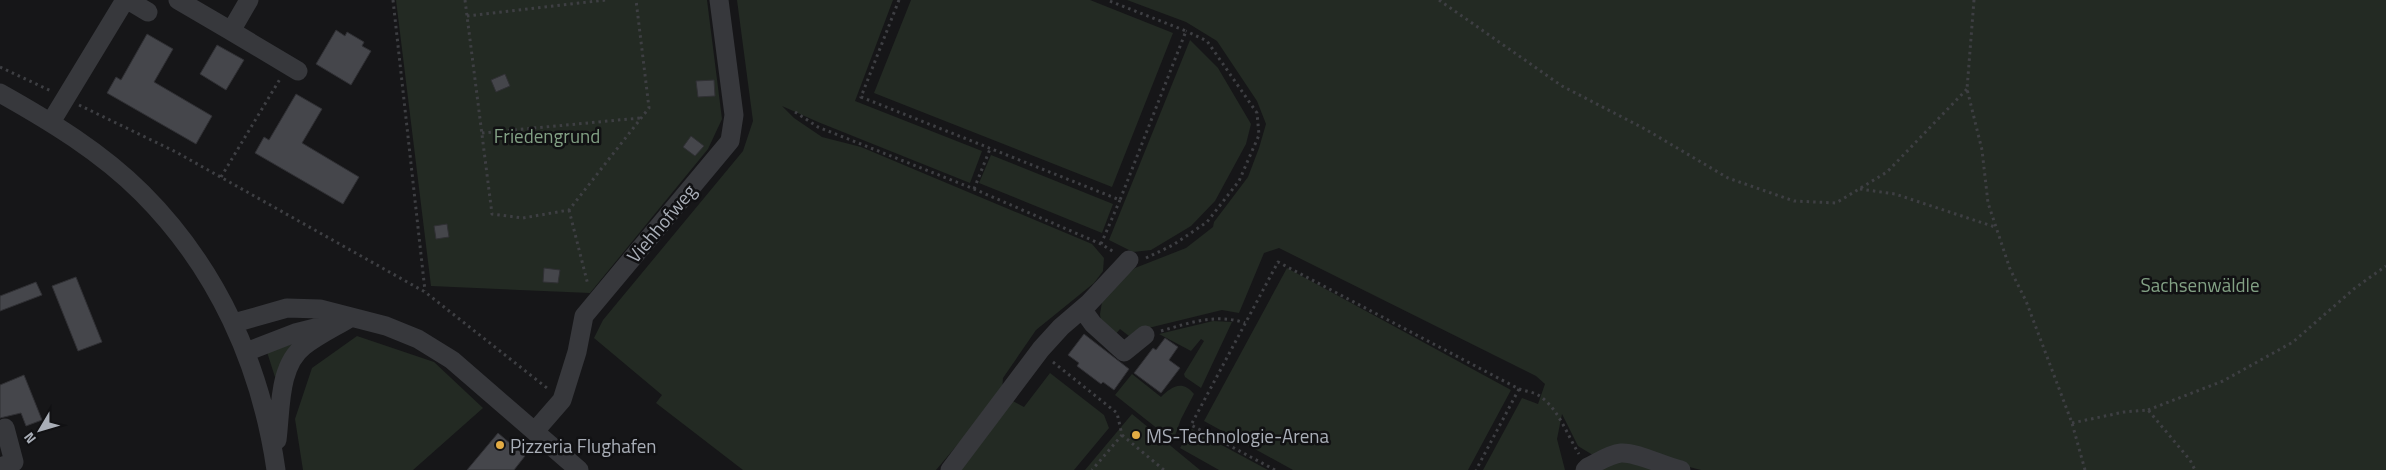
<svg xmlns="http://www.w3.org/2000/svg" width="2386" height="470" font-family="'Titillium Web',sans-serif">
  <rect width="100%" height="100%" fill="#161618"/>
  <path fill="#232a23" d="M396,0H707L722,119L708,149L590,293L431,286Z
    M737,0H893L855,101L982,151L970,183L818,122L782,106L794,118L822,137L861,147L1092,244L1104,258L1103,271L1094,283L1036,330L1003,378L1002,392L936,470H743L656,403L662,395L594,338L603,320L743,151L753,121Z
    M911,0H1090L1173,33L1112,187L874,93Z
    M1127,0H2386V470H1701L1674,463L1596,457L1578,446L1562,414L1557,439L1565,470H1483L1522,398L1538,404L1545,384L1536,376L1279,248L1264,253L1239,313L1222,310L1136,331L1129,336L1120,329L1114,336L1101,322L1100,314L1102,302L1108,291L1135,268L1186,248L1213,227L1214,222L1248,177L1259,148L1266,124L1257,101L1217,41L1186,22Z
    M1190,40L1218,68L1251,124L1246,144L1215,201L1191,226L1151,250L1133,252L1109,240Z
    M991,155L1113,204L1102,233L979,183Z
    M1287,268L1511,390L1468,470H1293L1204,421Z
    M1213,321L1232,322L1201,388L1185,377L1184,374L1204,341L1201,339L1191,351L1159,334Z
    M357,336L434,362L483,408L413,470H303L295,419L312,368Z
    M292,344L277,375L275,377L267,352Z
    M1050,373L1104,415L1109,428L1074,470H958L1009,399L1024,407Z
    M1132,374L1161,397C1171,387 1182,379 1194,394L1181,419L1173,441L1115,395Z
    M1132,414L1200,470H1085Z
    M1191,429H1192L1268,470H1219L1180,448Z
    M1618,458L1663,470H1599Z"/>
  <path fill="#45464b" stroke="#303034" d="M336,30L345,36L347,32L364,42L362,46L371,51L351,85L316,64Z
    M147,34L173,49L154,82L212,116L196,144L107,93L116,77L121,80Z
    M217,45L244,60L226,90L200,74Z
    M505,74L510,86L496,92L491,80Z
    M714,80L715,96L698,97L696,81Z
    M296,94L322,109L302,143L359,177L343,204L255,153L264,137L269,140Z
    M691,136L704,146L695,156L683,147Z
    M447,224L449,237L436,239L434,226Z
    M544,268L560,270L558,283L543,282Z
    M76,277L102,342L78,351L52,286Z
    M36,282L42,295L0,311V296Z
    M1084,334L1129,369L1114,390L1103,382L1101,384L1077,366L1079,363L1068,355Z
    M1165,338L1178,347L1169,360L1180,368L1161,393L1134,373L1153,348L1156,350Z
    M24,375L42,420L26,426L21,413L0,418V385Z
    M498,433L525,456L514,470H467Z"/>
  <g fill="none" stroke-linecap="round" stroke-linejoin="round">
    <path stroke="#3e3f43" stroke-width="3" stroke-dasharray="2.5 4" stroke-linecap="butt" d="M393,0L425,291
      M465,0L492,214L523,218L569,210L649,108L636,0
      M899,0L861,97L1120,200L1186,31L1107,0
      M1439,0L1562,86L1645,129L1728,178L1794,201L1836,203L1887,172L1967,89
      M1974,0L1967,89L1982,150L1988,203L2010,269L2026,301L2072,423L2085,470
      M467,16L606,0
      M0,67L51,91
      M79,105L176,152L425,292L547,388
      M795,112L818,127L974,189L1101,244L1114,252
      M482,133L640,118
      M221,177L280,79
      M974,189L990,149
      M1860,189L1895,194L1995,227
      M569,210L588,285
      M1101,244L1120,200
      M1146,258L1173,245L1207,222L1239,181L1259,135L1257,113L1207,41L1186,31
      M1161,331C1189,323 1216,313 1245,323
      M1053,362L1117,413L1122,435L1092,470
      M1519,389C1525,391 1533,392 1538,395C1558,407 1567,435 1579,454
      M2148,410L2223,381L2293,342L2355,288L2386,266
      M2072,423L2124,412L2148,410L2190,460L2195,470
      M1122,435L1164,470
      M1275,470L1191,425L1278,262L1519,389L1476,470"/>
    <path stroke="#37383c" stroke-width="19" d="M128,0L148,12
      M178,0L231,31L249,0
      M231,31L298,71
      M0,93C50,121 101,152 142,193C217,268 261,365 276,470
      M51,122L125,0
      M1082,309L1093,324L1124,352L1145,335
      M234,323L287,308L320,309L386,326L418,339L452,360L579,470
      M246,352L295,333L327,325
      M535,431L562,400L577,352L584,316L730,141L734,115L719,0
      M277,440C281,410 278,366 304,346C318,335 335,327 350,318
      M0,467L14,462L5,428
      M950,470L1041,349L1061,327L1089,303L1129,260
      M1585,470L1588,467C1598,462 1610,454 1621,453C1637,452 1663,466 1681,470"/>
  </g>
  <g fill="#e2ab44" stroke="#111113" stroke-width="2">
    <circle cx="1136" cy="435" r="5"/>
    <circle cx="500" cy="445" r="5"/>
  </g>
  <g text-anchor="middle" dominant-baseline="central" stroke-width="5" stroke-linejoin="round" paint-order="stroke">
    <g font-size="19" fill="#82a084" stroke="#111113">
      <text x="547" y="135">Friedengrund</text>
      <text x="2200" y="284">Sachsenwäldle</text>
    </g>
    <g font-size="19" fill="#a9aeb7" stroke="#111113">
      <text transform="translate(661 223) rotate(-50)">Viehhofweg</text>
    </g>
    <g font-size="19" fill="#a9aeb7" stroke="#111113" text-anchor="start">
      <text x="1146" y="435">MS-Technologie-Arena</text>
      <text x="510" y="445">Pizzeria Flughafen</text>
    </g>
  </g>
  <g transform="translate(40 430) rotate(232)" stroke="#111113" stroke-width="4" paint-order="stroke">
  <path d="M0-4L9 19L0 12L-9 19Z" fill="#a9aeb7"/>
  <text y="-8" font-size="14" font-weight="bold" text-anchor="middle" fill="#a9aeb7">N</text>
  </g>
</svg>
